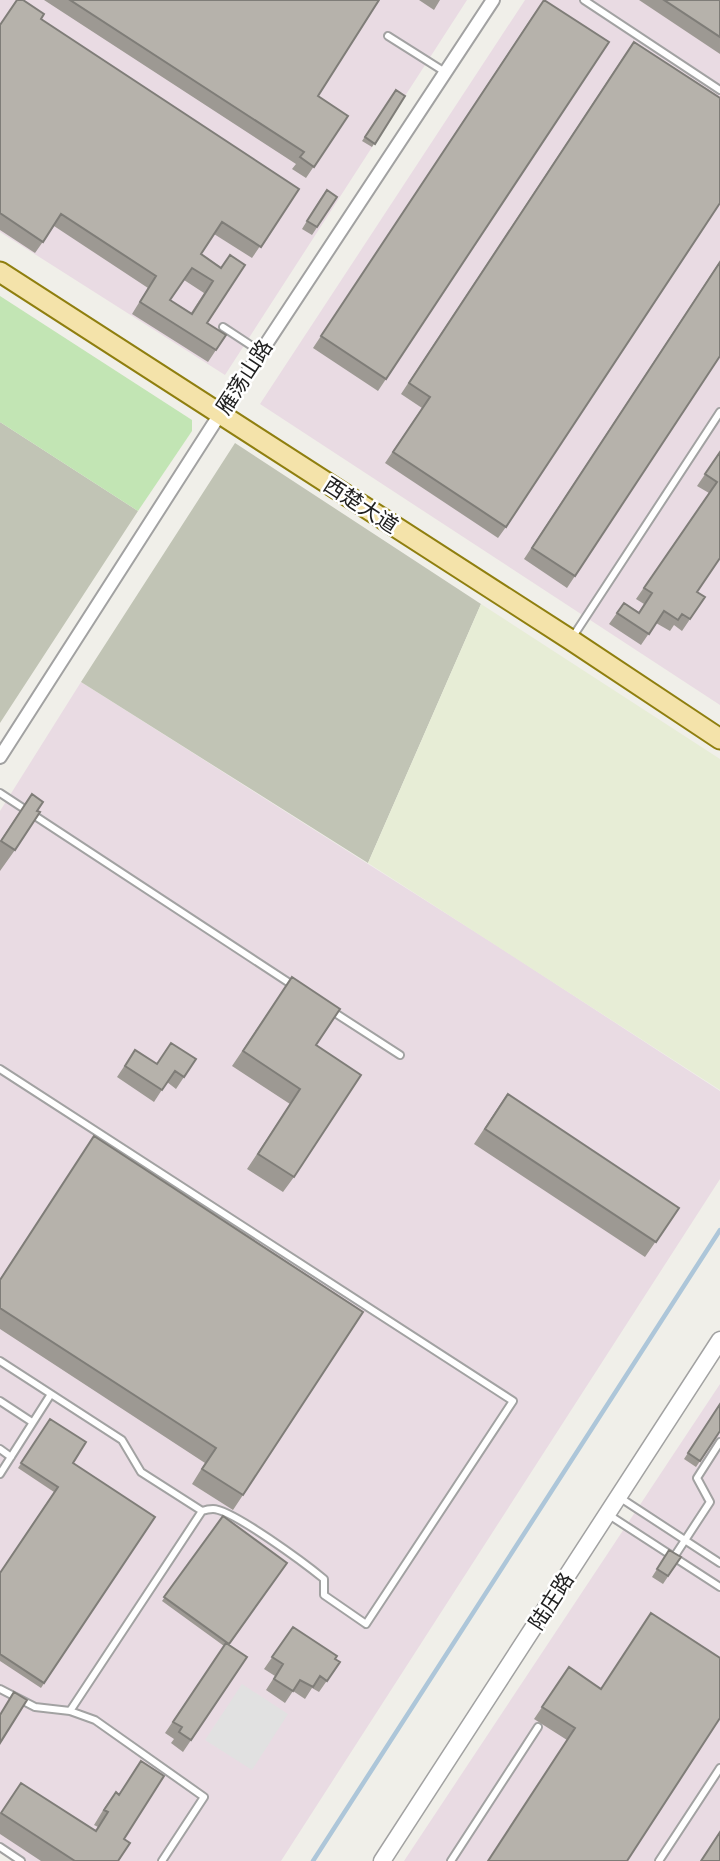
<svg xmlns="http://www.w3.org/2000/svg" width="720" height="1861" font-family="'PT Sans','Noto Sans SC',sans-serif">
  <rect width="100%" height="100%" fill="#f0efe9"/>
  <path fill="#e9dbe3" d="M0,0H467L225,375L0,232Z
    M525,0H720V705L260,404Z
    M81,682L499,947L720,1091V1179L281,1861H12L0,1853V811Z
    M720,1384V1861H404Z"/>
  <path fill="#c1c4b5" d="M0,422L138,511L0,723Z
    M235,443L481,604L368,863L81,682Z"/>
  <path fill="#e7edd6" d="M481,604L720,759V1090L368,863Z"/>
  <path fill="#c2e5b4" d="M0,296L192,420V431L138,511L0,422Z"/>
  <path fill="#e1e1e1" d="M242,1684L288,1714L252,1770L205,1740Z"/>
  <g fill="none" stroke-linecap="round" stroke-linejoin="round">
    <path stroke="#adc6d9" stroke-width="4.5" d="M313,1861L720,1230"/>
    <defs>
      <path id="service" d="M584,0L720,90
        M388,36L445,72
        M223,327L261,352
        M572,638L720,412
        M0,793L294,986
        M332,1011L400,1055
        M0,1069L513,1401L366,1624L324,1595V1579C307,1565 232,1509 213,1509C209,1509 205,1510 202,1511L70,1711
        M0,1361L122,1440L141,1472L202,1511
        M0,1401L32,1422
        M0,1449L11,1457
        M0,1474L51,1394
        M619,1497L720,1563
        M609,1515L720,1587
        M674,1557L710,1502L697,1478L720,1442
        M0,1689L35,1707L70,1711L95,1720L204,1797L162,1861
        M0,1847L21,1861
        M451,1861L538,1727
        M659,1861L720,1768"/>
      <path id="minor" d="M0,757L220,414L493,0"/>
      <path id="tertiary" d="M382,1861L720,1340"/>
      <path id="primary" d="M0,272L571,640L720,739"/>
    </defs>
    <use href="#service" stroke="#a2a2a2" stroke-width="10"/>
    <use href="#minor" stroke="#a2a2a2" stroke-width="16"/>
    <use href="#tertiary" stroke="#a2a2a2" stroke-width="19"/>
    <use href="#primary" stroke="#8f7f0f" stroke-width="23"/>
    <use href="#service" stroke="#fff" stroke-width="6"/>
    <use href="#minor" stroke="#fff" stroke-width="12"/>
    <use href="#tertiary" stroke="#fff" stroke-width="16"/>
    <use href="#primary" stroke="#f4e3aa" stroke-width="19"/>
  </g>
  <path fill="#9d9993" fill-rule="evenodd" d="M44,0H379L318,96L348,116L306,178L292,169L296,164Z
    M419,0H440L434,10Z
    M639,0H720V54Z
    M536,11L386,379L378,391L313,348Z
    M41,19L299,189L252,258L214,234L201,254L221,267L207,323L216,350L208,362L132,314L148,288L54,226L35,253L0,230V25ZM184,280L204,293L191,313L170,300Z
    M626,53L506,527L498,538L385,463L422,408L401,394Z
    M396,90L405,96L372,147L362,141Z
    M337,197L312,235L302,229L321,198Z
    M720,261L575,576L567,588L524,559Z
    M720,452V558L697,592L705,597L682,631L674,625L670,631L656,623L641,645L609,624L624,603L639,612L644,604L636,599L709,493L697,486Z
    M32,794L15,850L0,871V841Z
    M292,977L316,1045L294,1177L283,1192L247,1169L290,1104L232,1066Z
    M135,1050L156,1064L196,1059L176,1089L167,1082L154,1102L117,1077Z
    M507,1094L679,1208L645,1257L474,1144Z
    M94,1136L243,1495L233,1510L192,1484L205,1463L0,1329V1279Z
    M720,1404V1431L696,1467L684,1459Z
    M50,1419L73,1463L155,1517L41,1688L0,1661V1573L54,1492L18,1468Z
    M223,1516L229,1645L247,1657L183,1752L171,1743L174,1739L165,1733L224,1646L162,1601Z
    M669,1550L681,1557L663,1584L652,1577Z
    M293,1627L340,1662L319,1692L312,1688L305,1699L293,1691L285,1703L266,1690L275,1676L264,1669Z
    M569,1667L600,1688L567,1740L534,1719Z
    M141,1761L118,1861H41L0,1834V1814L21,1783L95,1831L98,1827L94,1825L105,1807L116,1792L119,1794Z"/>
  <path fill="#b6b2ab" stroke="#7f7d78" stroke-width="2" fill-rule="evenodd" d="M17,0H23L44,14L41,19L299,189L261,247L222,222L201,254L221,268L230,255L245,265L207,323L226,335L216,350L140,302L156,276L61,214L43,242L0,213V25ZM192,268L213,281L192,314L170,300Z
    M70,0H379L318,96L348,116L314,167L300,157L304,152Z
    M544,0L609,42L386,379L321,336Z
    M664,0H720V37Z
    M634,42L720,98V203L506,527L393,452L430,397L409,383Z
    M396,90L405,96L375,144L365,137Z
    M327,190L337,197L317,227L307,221Z
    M720,262V356L575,576L532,548Z
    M720,452V558L697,592L705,597L690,619L682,614L678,620L664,611L649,634L617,613L624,603L639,613L652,593L644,588L717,482L705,474Z
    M32,794L43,802L37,811L40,812L15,850L1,841Z
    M292,977L340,1009L316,1045L361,1075L294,1177L258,1154L300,1089L243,1051Z
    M171,1043L196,1059L184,1077L175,1071L162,1090L125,1066L135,1050L157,1064Z
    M508,1094L679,1208L656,1242L485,1129Z
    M94,1136L363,1312L243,1495L202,1469L216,1448L0,1308V1280Z
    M720,1404V1431L700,1461L688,1453Z
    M50,1419L86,1442L73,1463L155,1517L44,1683L0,1654V1573L58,1487L21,1463Z
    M223,1516L287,1563L229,1644L164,1597Z
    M669,1550L681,1557L668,1576L657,1569Z
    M651,1613L720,1658V1718L627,1861H488L575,1728L542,1707L569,1667L601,1689Z
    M293,1627L337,1656L335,1659L340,1662L327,1681L320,1676L313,1687L300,1680L293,1691L274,1679L283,1664L272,1657Z
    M226,1643L247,1657L191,1740L179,1732L182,1727L173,1722Z
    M14,1692L27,1700L0,1743V1715Z
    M141,1761L164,1776L124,1839L130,1843L118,1861H75L1,1813L21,1783L96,1831L108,1812L104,1810L116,1792L119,1795Z
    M720,1832V1861H701Z"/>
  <g text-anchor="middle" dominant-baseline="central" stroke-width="5" stroke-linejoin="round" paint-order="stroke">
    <g font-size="21" fill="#212121" stroke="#fff">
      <text transform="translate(244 377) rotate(-57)">雁荡山路</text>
      <text transform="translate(361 505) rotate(33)">西楚大道</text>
      <text transform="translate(551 1601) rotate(-57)">陆庄路</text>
    </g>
  </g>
</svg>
